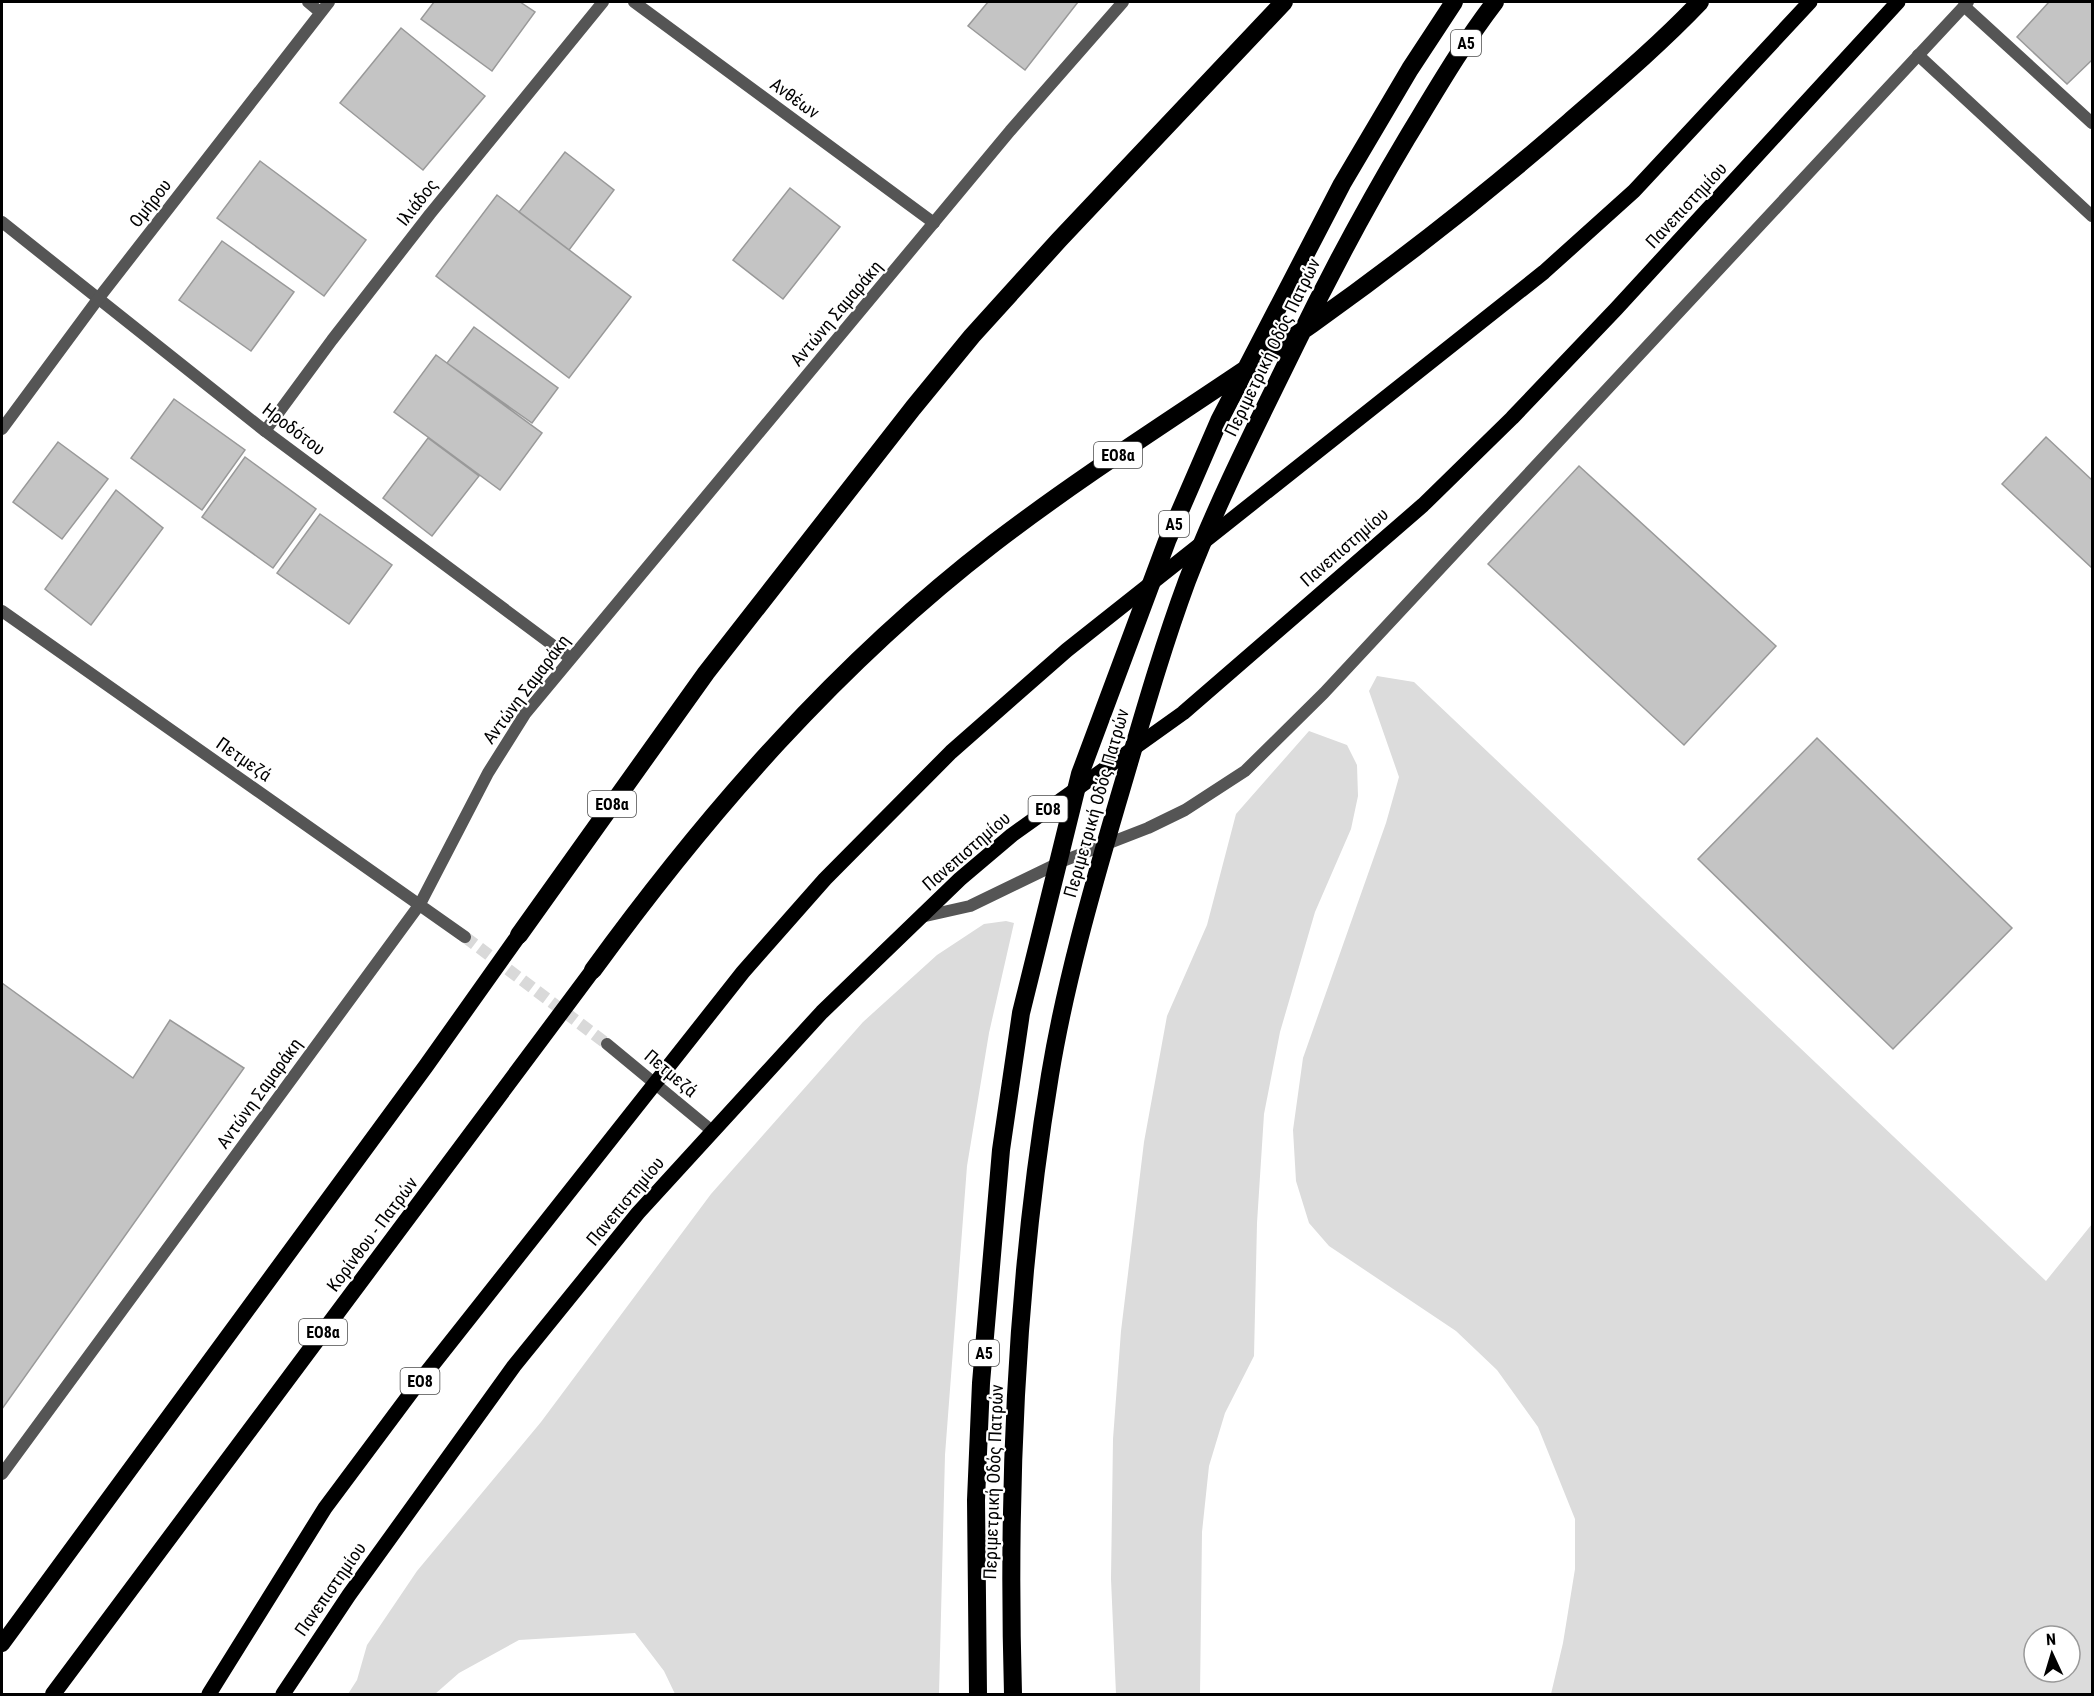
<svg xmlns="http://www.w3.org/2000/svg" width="2094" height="1696" font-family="'Roboto Condensed',sans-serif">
  <rect width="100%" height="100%" fill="#fff"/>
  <path fill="#dcdcdc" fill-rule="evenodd" d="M1377,676L1414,682L2046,1281L2092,1224V1694H1551L1563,1643L1575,1569V1519L1538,1427L1497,1370L1456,1331L1329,1246L1309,1223L1296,1181L1293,1130L1303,1058L1386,823L1399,777L1369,691ZM2034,1636H2070V1672H2034Z
    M1309,731L1347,745L1357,765L1358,796L1351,829L1315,912L1280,1032L1264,1114L1257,1223L1254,1356L1225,1413L1209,1466L1202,1532L1200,1694H1116L1111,1579L1113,1439L1121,1331L1144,1142L1167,1016L1207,925L1236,814Z
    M1006,921L1014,923L989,1033L967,1166L945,1455L939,1694H675L664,1671L635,1633L519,1640L459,1673L435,1694H348L357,1680L367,1645L417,1571L541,1422L711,1194L863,1022L937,955L984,924Z"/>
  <path fill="#c4c4c4" stroke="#999" stroke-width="1.5" d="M434,2H520L535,12L492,71L421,19Z
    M988,2H1078L1025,70L968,26Z
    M2049,2H2092V60L2067,84L2017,37Z
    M401,28L485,96L423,170L340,103Z
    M565,152L614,190L569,250L519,212Z
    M260,161L366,240L324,296L217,218Z
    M790,188L840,227L783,299L733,260Z
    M497,195L631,297L569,378L436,276Z
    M222,241L294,292L251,351L179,300Z
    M474,327L558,388L532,423L447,363Z
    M436,355L542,433L500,490L394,412Z
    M174,399L245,450L202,510L131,458Z
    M2046,437L2092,480V568L2002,484Z
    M428,438L479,476L432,536L383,498Z
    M58,442L108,479L62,539L13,502Z
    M245,457L316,509L273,568L202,517Z
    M1579,466L1776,646L1684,745L1488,564Z
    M116,490L163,528L91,625L45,589Z
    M320,514L392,565L349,624L277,573Z
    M1817,738L2012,928L1893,1049L1698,859Z
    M2,983L133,1078L170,1020L244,1068L2,1409Z"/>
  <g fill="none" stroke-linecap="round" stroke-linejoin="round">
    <path stroke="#d9d9d9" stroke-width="12" stroke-dasharray="12 6" stroke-linecap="butt" d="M465,937L607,1044"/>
    <path stroke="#555" stroke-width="12" d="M1964,6L2092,123
      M1918,55L2092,216"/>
    <path stroke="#555" stroke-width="12" d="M2,222L265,431L570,658"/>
    <path stroke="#555" stroke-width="12" d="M308,2L320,12
      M634,2L934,223
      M2,429L98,299L329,2
      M265,431L332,340L430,214L603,2
      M921,917L970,906L1063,861L1148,828L1185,810L1245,771L1324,693L1968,2"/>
    <path stroke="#555" stroke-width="12" d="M2,611L465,937
      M607,1044L711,1130
      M2,1474L420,904L488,773L525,714L1010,131L1123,2"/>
    <path stroke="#000" stroke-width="15" d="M209,1694L325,1508L419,1382L743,972L825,879L951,752L1067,650L1544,272L1634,191L1810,2
      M283,1694L349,1595L514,1366L638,1213L822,1012L960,879L1012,835L1183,713L1423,505L1512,418L1616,309L1898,2"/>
    <path stroke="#000" stroke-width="16" d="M2,1644L426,1066L519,935
      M53,1694L593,970"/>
    <path stroke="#000" stroke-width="18" d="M519,935L706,673L913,408L972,336L1059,240L1284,2
      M593,970C708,812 838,663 994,543C1096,465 1206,398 1312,324C1402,260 1485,195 1569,122C1614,83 1659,45 1700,2
      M978,1694L976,1500L981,1383L1001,1150L1021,1013L1080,774L1167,541L1219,421L1342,184L1410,69L1454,2
      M1013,1694C1007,1487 1016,1280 1050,1075C1065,984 1091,893 1117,804C1139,730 1160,654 1187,581C1218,500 1258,422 1296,344C1330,274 1367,205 1407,138C1435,92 1462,45 1495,2"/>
  </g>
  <g text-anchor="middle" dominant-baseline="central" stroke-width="4.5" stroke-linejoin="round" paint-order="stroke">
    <g fill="#fff" stroke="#4c4c4c" stroke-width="1.5">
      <rect x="1451" y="30" width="30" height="26" rx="4.5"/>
      <rect x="1094" y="442" width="48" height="26" rx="4.5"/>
      <rect x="1159" y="511" width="30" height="26" rx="4.5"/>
      <rect x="588" y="791" width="48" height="26" rx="4.5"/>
      <rect x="1028.5" y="796" width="39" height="26" rx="4.5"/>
      <rect x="299" y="1319" width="48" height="26" rx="4.5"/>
      <rect x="969" y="1340" width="30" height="26" rx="4.5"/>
      <rect x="400.5" y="1368" width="39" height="26" rx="4.5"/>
    </g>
    <g font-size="16" font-weight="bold" fill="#000">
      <text x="1466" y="43">Α5</text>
      <text x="1118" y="455">ΕΟ8α</text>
      <text x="1174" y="524">Α5</text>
      <text x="612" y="804">ΕΟ8α</text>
      <text x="1048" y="809">ΕΟ8</text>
      <text x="323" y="1332">ΕΟ8α</text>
      <text x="984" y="1353">Α5</text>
      <text x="420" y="1381">ΕΟ8</text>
    </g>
    <g font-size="18" fill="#000" stroke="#fff">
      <text transform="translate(795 98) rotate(36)">Ανθέων</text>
      <text transform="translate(417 202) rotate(-52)">Ιλιάδος</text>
      <text transform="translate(150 203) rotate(-52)">Ομήρου</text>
      <text transform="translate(1686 205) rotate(-47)">Πανεπιστημίου</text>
      <text transform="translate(836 313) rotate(-50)">Αντώνη Σαμαράκη</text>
      <text transform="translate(1272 347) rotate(-64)">Περιμετρική Οδός Πατρών</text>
      <text transform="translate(294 429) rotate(37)">Ηροδότου</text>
      <text transform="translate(1344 547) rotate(-41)">Πανεπιστημίου</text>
      <text transform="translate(526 689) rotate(-53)">Αντώνη Σαμαράκη</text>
      <text transform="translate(244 759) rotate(35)">Πετμεζά</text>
      <text transform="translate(1096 803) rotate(-74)">Περιμετρική Οδός Πατρών</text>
      <text transform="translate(966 851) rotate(-41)">Πανεπιστημίου</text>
      <text transform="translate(671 1073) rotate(40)">Πετμεζά</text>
      <text transform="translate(259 1093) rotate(-54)">Αντώνη Σαμαράκη</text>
      <text transform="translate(625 1201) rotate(-50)">Πανεπιστημίου</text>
      <text transform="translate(372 1234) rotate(-53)">Κορίνθου - Πατρών</text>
      <text transform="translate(993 1482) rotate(-88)">Περιμετρική Οδός Πατρών</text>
      <text transform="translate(330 1589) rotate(-55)">Πανεπιστημίου</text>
    </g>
  </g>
  <rect width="2094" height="1696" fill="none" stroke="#000000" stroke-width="6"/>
  <g transform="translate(2052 1654) rotate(356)"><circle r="28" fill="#ffffff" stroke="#999999" stroke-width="1.5"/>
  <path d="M0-4.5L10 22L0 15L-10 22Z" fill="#000000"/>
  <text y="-9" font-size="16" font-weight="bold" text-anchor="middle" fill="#000000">N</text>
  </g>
</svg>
